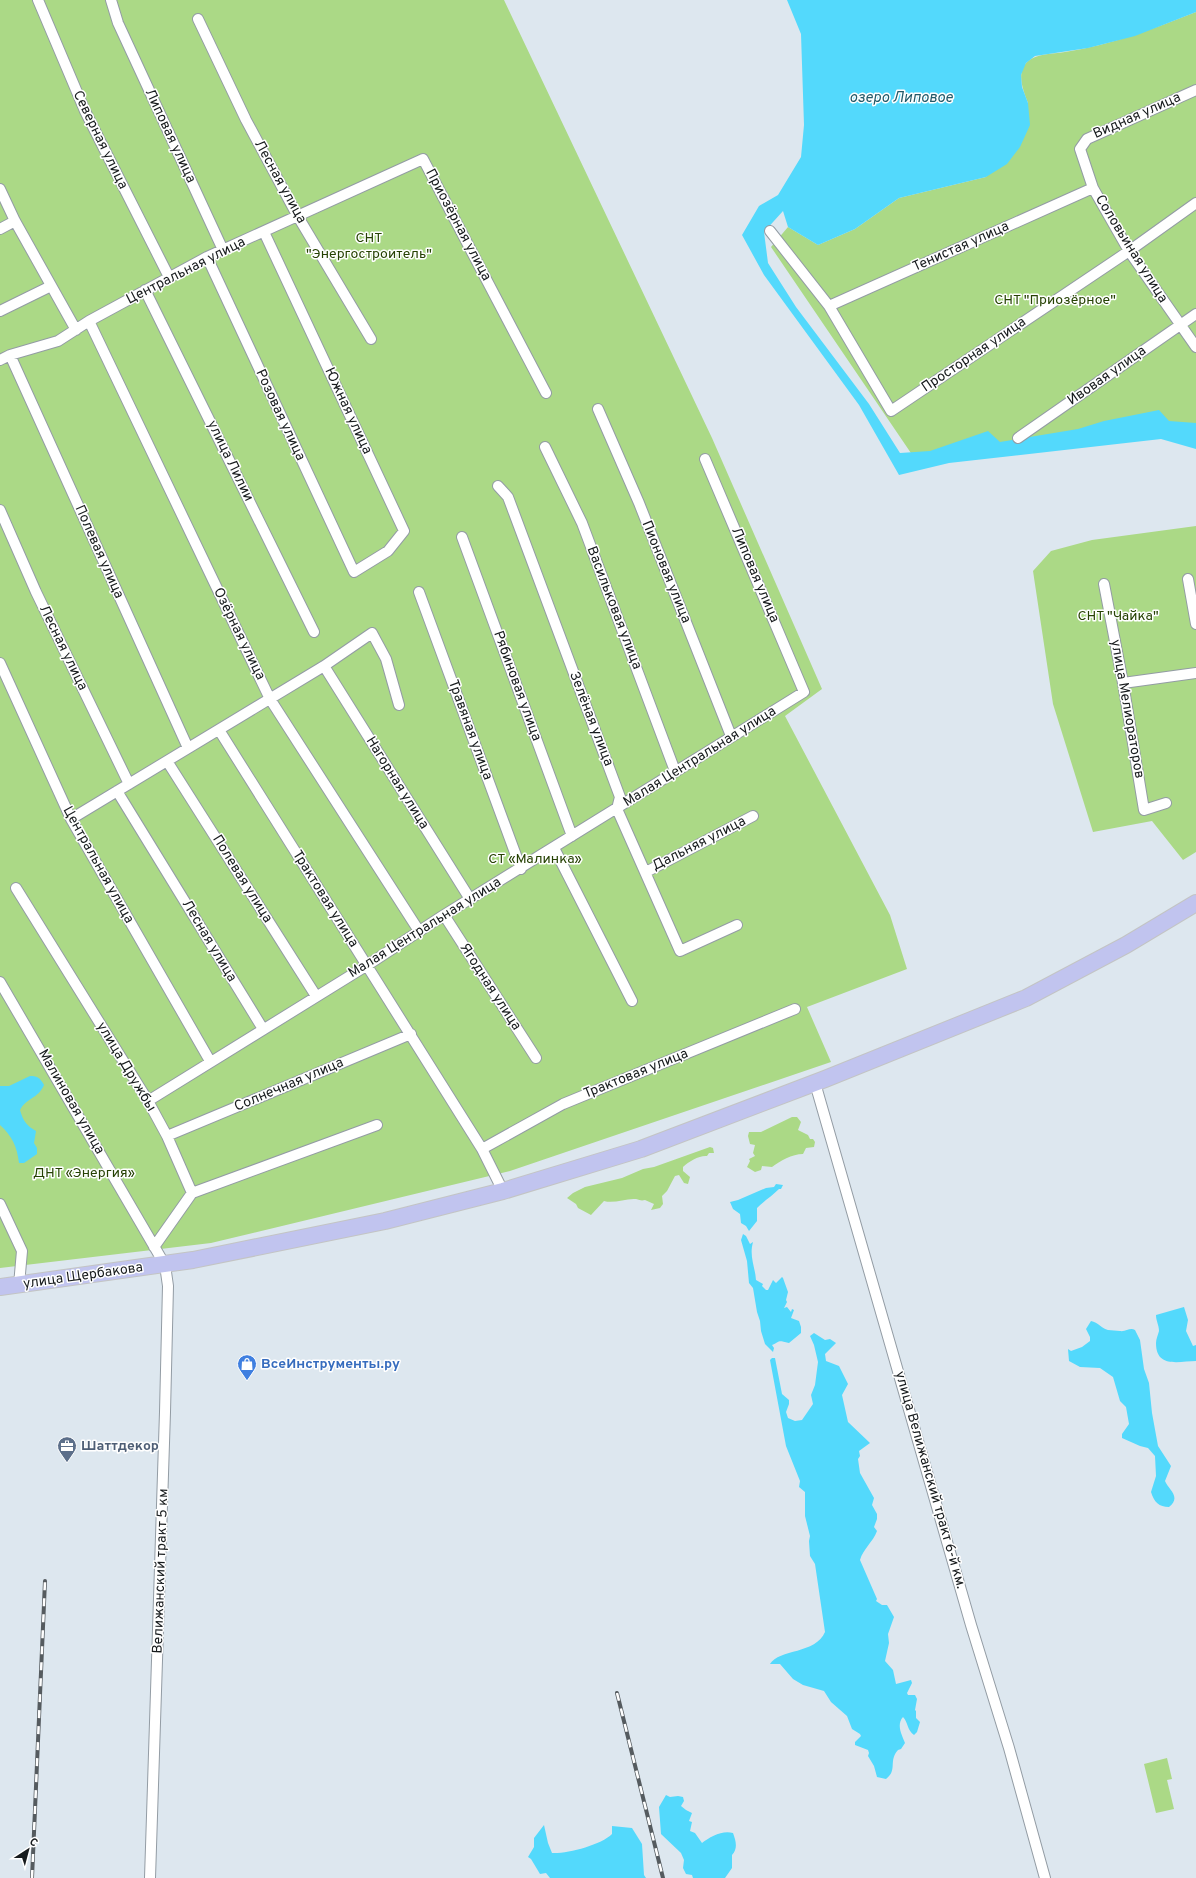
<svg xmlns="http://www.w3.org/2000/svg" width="1196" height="1878" font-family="Overpass,sans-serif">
  <rect width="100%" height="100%" fill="#dde7ef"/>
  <path fill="#abd986" d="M0,0H504L712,438L822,689L785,716L890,915L907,969L807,1007L831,1062L510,1171L211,1243L0,1268Z
    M1196,12V433L915,459L771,247L788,227L818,245L855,229L899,198L986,177L1028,103C1023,90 1016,73 1027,62C1037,53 1052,54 1065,52C1111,45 1153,29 1196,12Z
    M1196,526V852L1183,860L1152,821L1093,832L1053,704L1033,571L1051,551L1092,540Z
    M792,1117H797L801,1122L798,1130L808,1135L810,1139H813L815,1142L814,1147L806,1148L803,1154C792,1154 780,1161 772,1167L762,1166L761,1170L755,1172L747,1167L750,1161L749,1159L755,1156L753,1153L755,1145L750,1144L748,1136L749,1132H761Z
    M710,1147L713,1148L714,1153H709L707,1156C700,1155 689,1161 683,1167V1171L690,1177L688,1184L684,1183L679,1175L675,1176L667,1191L662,1196L663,1204L660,1208L651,1210L654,1204L645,1200C641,1201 640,1200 636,1199C626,1198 614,1204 604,1201L591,1215L578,1208L576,1204L567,1198L573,1193L585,1187L622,1178L643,1169L654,1167Z
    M1167,1758L1172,1779L1167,1780L1174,1809L1156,1813L1144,1764Z"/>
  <path fill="#53d9fc" d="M787,0H1196V12L1135,36L1088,48L1035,56L1026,63L1021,75L1022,87L1028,103L1030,125L1020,147L1007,164L986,177L899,198L855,229L818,245L788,227L783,211L764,232L768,263L796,307L869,404L900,453L930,451L988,431L1000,442L1078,429L1104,421L1159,410L1169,421L1196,423V449L1161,439L949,463L899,475L859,405L764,275L742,235L759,206L778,195L801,157L804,125L801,34Z
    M30,1076C38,1076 40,1078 44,1085C38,1099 26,1098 20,1110C23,1121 27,1126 36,1131L34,1143L37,1148V1154L24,1163H19C17,1146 12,1136 0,1125V1086H9Z
    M776,1184L783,1185L781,1189H779C772,1196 764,1201 757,1208V1221L749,1231L746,1226L741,1223L740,1214L733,1209L730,1202L738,1200L766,1188L774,1187Z
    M743,1234L746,1236L750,1244L753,1242C749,1257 755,1266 756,1280L763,1284L762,1286L766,1290H768L773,1280L776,1283L782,1277L783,1278L788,1292L786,1300L787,1302L784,1308L787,1307L791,1312L792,1309L794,1310L791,1318L799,1321L801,1327V1333L789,1343C777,1340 781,1341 772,1345L774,1348L773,1352L765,1344L761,1331L760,1321L757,1312L753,1288L749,1283L747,1261L741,1240Z
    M1184,1307L1188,1320L1186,1331L1193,1346L1196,1345V1361C1180,1361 1156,1369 1156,1343C1156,1339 1158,1335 1159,1331C1159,1325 1156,1321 1156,1315Z
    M1091,1321C1098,1322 1102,1329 1108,1330C1112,1330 1116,1331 1120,1331C1126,1332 1130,1327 1135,1330L1140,1340L1144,1369L1149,1383L1152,1413L1158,1446L1171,1466L1165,1481C1168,1489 1182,1497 1169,1507C1159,1507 1154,1502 1151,1492L1156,1476L1155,1456L1148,1448L1140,1446L1122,1438V1434L1129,1424L1126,1407L1120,1401L1113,1377L1100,1368L1080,1367L1069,1361L1068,1349L1071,1351L1082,1347L1090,1341V1337L1086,1329Z
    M814,1333L825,1340L830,1339L836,1343L825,1354L826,1361L839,1366L848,1384L842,1395L848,1422L870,1443L859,1451L860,1456L858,1459L860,1473L874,1498L872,1505L877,1514V1519L874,1527L877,1531C873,1542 863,1549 860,1560L877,1599L876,1601L882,1605H887L894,1617L888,1634L889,1643L885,1661L893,1670L896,1684L911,1680L912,1683L907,1693L908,1695H915L917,1699L915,1710L916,1711V1718L920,1722L917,1732L914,1735C907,1730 908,1722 903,1717C896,1725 902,1735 905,1743L901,1749L898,1750C888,1761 898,1770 886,1779L877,1777L874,1766L868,1756L869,1753L868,1750L855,1745V1742L861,1736L860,1734L852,1729L847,1716L831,1702L824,1691L803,1685L793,1679L780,1664H770C779,1649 816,1654 825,1632L815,1564L810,1556L809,1541L810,1536L805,1516V1492L799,1487L800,1481L786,1446L770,1360L772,1358H775L782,1394L789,1400V1404L786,1412L788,1418L795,1421L802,1420L813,1404L811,1395L815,1385L818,1362L814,1345L810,1336Z
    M666,1795L670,1797L678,1796L683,1797L684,1801L681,1806L686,1810L692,1813L689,1821L692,1822L690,1831L695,1833L702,1843C710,1837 722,1830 733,1833C736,1841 738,1849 732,1855V1868L725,1878H693L692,1875L686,1874L683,1868L684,1860L681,1853L661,1834L659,1807Z
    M544,1825L548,1843L552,1853C567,1854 601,1845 612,1834V1826L632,1828L642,1844L644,1875L646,1878H550L546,1873L540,1874L531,1859L528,1857L534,1847V1838Z"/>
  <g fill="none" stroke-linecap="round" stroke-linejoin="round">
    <defs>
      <path id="street" d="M38,0L85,111L169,277
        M111,0L118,23L223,250
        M198,19L246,120L297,215L371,339
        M1196,90L1087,139L1080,149L1093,188L1129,251L1196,347
        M0,189L15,221L76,330
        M0,229L15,221
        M770,231L829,306L891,411L1129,251L1196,203
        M207,257L354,572L388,551L404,531L264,232
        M145,290L314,632
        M829,306L1093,188
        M0,311L51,286
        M89,321L270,699L419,931
        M10,355L188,748
        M0,360L10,355L58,341L89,321L207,257L423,159L546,393
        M598,409L639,503L731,736
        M1018,438L1196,314
        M545,447L582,523L675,771
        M498,486L508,497L620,797L617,809L680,951L737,925
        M0,510L36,592L129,784
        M462,537L572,836
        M1188,579L1196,624
        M1104,584L1123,683L1144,810L1166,803
        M419,592L521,869
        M0,663L71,819L210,1061
        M324,666L470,899
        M1123,683L1196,673
        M219,730L482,1149L503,1191
        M167,761L316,996
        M117,791L263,1029
        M71,819L324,666L372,633L386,659L399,705
        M554,848L632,1001
        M646,872L753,816
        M16,888L148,1101L167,1136L192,1193L154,1247
        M444,915L536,1058
        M0,982L165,1265L168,1286L165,1412L150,1878
        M815,1083L971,1625L1009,1748L1045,1878
        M148,1101L366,966L444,915L804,692L705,459
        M167,1136L411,1034
        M482,1149L563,1104L795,1009
        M192,1193L377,1125
        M0,1204L22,1251L19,1285"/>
      <path id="primary" d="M0,1287L193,1260L385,1221L503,1191L641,1149L825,1079L1026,998L1126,945L1196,903"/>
    </defs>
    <use href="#street" stroke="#939ca4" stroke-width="12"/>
    <use href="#primary" stroke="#c3c4c4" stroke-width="18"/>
    <use href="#street" stroke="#fff" stroke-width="10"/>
    <use href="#primary" stroke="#c1c4ef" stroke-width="16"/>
    <defs>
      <path id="rail" d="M617,1693L663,1878
        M32,1878L45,1581"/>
    </defs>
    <use href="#rail" stroke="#555b5f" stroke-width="4"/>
    <use href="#rail" stroke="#fff" stroke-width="2.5" stroke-dasharray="8" stroke-linecap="butt"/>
  </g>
  <defs>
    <symbol id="shop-pin" viewBox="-11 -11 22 30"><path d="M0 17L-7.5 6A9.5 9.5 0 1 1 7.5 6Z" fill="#3f7fe0" stroke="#fff"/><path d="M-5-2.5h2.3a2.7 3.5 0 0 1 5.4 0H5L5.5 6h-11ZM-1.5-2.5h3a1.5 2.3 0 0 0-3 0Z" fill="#fff"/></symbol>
    <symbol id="office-pin" viewBox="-11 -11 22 30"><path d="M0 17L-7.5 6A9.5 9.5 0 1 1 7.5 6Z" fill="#5c6f8a" stroke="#fff"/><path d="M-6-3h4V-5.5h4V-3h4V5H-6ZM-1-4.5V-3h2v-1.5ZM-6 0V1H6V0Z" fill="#fff"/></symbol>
  </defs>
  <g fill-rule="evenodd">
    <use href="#shop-pin" x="236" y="1353" width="22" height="30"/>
    <use href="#office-pin" x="56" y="1435" width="22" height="30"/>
  </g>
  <g text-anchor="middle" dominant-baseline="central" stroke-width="3" stroke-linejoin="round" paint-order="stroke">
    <g font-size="14" fill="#171b1d" stroke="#fff">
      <text transform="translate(1137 116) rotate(-24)">Видная улица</text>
      <text transform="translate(170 136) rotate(65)">Липовая улица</text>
      <text transform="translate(100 140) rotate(64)">Северная улица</text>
      <text transform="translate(280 182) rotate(61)">Лесная улица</text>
      <text transform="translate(458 225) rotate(62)">Приозёрная улица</text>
      <text transform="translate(961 247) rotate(-24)">Тенистая улица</text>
      <text transform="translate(1131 249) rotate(58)">Соловьиная улица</text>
      <text transform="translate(186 271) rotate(-27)">Центральная улица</text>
      <text transform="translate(974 355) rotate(-34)">Просторная улица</text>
      <text transform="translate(1107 376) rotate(-35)">Ивовая улица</text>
      <text transform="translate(348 411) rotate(65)">Южная улица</text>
      <text transform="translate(280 415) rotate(65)">Розовая улица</text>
      <text transform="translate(230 461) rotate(64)">улица Лилии</text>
      <text transform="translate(99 552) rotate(66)">Полевая улица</text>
      <text transform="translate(666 572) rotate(68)">Пионовая улица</text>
      <text transform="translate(755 575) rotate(67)">Липовая улица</text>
      <text transform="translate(614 608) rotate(69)">Васильковая улица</text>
      <text transform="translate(239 634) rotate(64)">Озёрная улица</text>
      <text transform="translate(63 648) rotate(64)">Лесная улица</text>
      <text transform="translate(517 686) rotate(70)">Рябиновая улица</text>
      <text transform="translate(1127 709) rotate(80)">улица Мелиораторов</text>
      <text transform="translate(591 719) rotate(69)">Зелёная улица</text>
      <text transform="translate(470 730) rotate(70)">Травяная улица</text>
      <text transform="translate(700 757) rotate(-32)">Малая Центральная улица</text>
      <text transform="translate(397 783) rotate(58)">Нагорная улица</text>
      <text transform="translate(699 844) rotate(-27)">Дальняя улица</text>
      <text transform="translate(98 865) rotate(61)">Центральная улица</text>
      <text transform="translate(242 879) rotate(58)">Полевая улица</text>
      <text transform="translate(325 899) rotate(58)">Трактовая улица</text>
      <text transform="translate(425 928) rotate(-32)">Малая Центральная улица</text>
      <text transform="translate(209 941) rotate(59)">Лесная улица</text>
      <text transform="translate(490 987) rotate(57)">Ягодная улица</text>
      <text transform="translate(126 1067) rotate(59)">улица Дружбы</text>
      <text transform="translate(636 1074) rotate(-22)">Трактовая улица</text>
      <text transform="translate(289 1085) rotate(-23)">Солнечная улица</text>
      <text transform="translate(71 1102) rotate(60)">Малиновая улица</text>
      <text transform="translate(83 1276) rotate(-8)">улица Щербакова</text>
      <text transform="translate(930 1480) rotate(74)">улица Велижанский тракт 6-й км.</text>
      <text transform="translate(161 1571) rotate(-88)">Велижанский тракт 5 км</text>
    </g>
    <g font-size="14" fill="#264203" stroke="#fff">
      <text x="369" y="238">СНТ<tspan x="369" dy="16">"Энергостроитель"</tspan></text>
      <text x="1055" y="300">СНТ "Приозёрное"</text>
      <text x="1118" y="616">СНТ "Чайка"</text>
      <text x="535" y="859">CТ «Малинка»</text>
      <text x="84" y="1173">ДНТ «Энергия»</text>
    </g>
    <g font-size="14" font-weight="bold" fill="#366cbe" stroke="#fff" text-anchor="start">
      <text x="261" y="1364">ВсеИнструменты.ру</text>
    </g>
    <g font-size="14" font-weight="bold" fill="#4e5e75" stroke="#fff" text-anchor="start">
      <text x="81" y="1446">Шаттдекор</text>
    </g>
    <g font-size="15" font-style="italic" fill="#235a69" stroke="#fff">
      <text x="901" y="98">озеро Липовое</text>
    </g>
  </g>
  <g transform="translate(28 1850) rotate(36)" stroke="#ffffff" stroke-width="3" paint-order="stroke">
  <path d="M0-3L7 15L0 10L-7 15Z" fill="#171b1d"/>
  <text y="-6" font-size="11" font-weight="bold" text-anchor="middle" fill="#171b1d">С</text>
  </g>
</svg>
